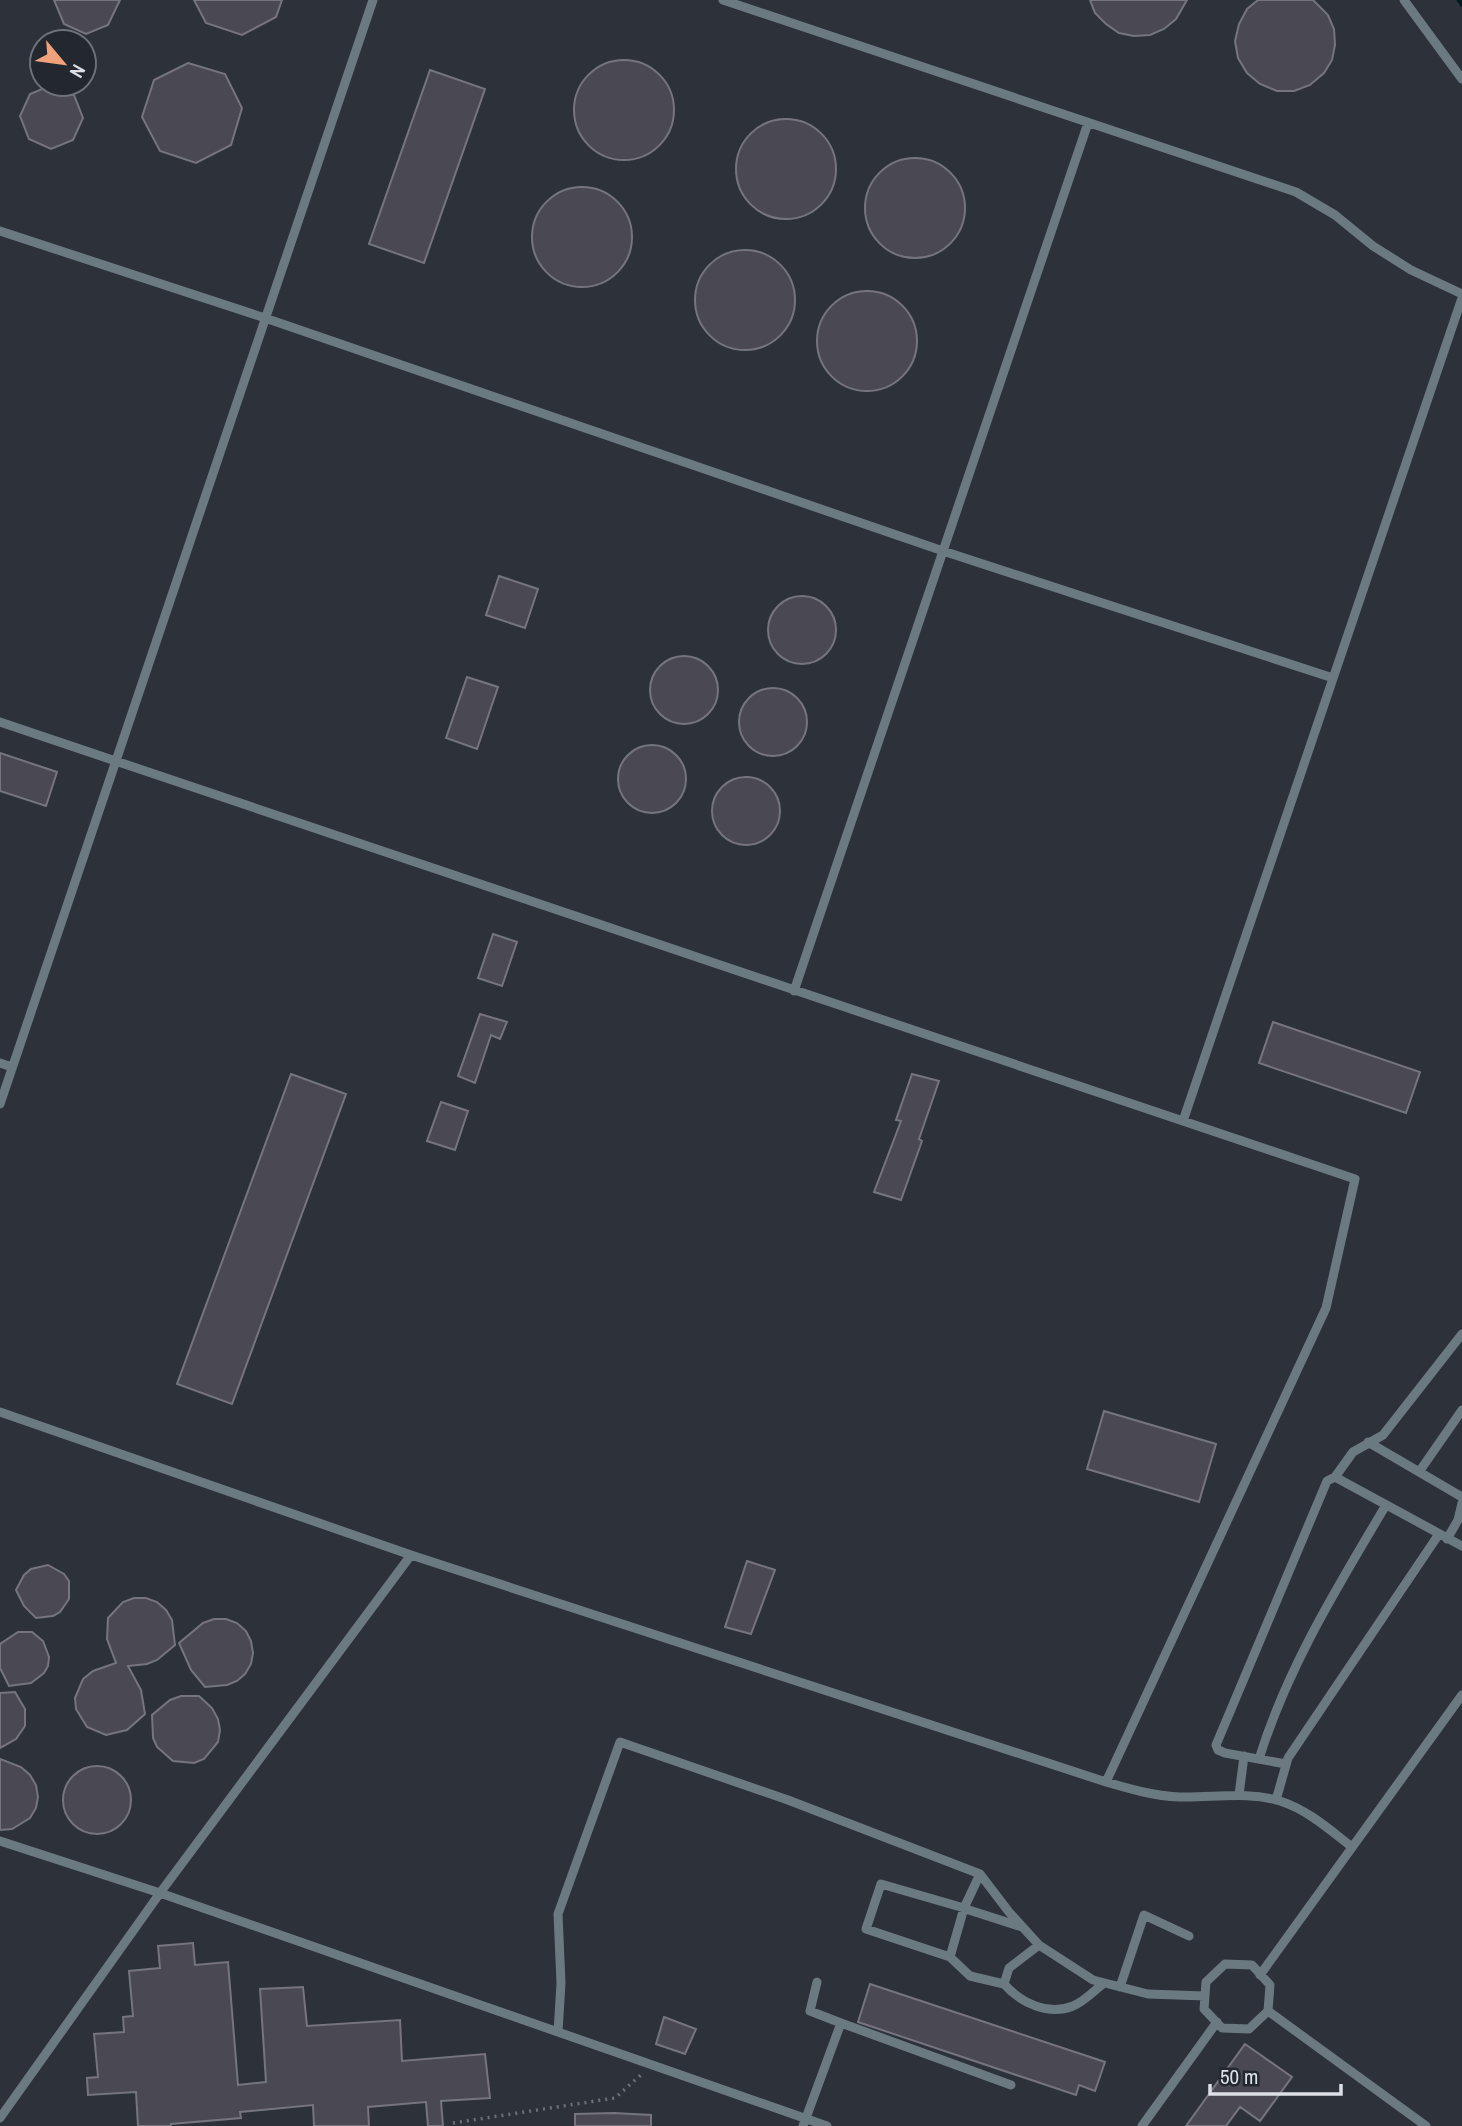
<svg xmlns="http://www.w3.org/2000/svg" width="1462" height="2126" font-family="'Archivo Narrow',sans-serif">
  <rect width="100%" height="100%" fill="#2c313a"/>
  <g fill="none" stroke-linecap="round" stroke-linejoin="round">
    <path stroke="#001c1f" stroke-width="5" d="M1459,0L1462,4"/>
  </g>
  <path fill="#4a4953" stroke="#75747f" stroke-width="2" d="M54,0H120L108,25L86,34L64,24Z
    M194,0H282L276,17L242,35L206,23Z
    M1090,0H1187L1176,19L1164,29L1150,35L1134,36L1119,33L1106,24L1095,13Z
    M1258,0H1313L1328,15L1334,29L1335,45L1332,60L1324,73L1310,85L1294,91H1277L1260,84L1247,73L1238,58L1235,41L1239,24L1247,9Z
    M574 110a50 50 0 1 1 100 0a50 50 0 1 1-100 0Z
    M188,63L225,74L242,108L231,145L196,163L160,151L142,117L154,80Z
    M430,70L485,89L424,263L369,244Z
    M52,85L74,95L83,118L73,140L51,149L29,139L20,116L30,94Z
    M736 169a50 50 0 1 1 100 0a50 50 0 1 1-100 0Z
    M865 208a50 50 0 1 1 100 0a50 50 0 1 1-100 0Z
    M532 237a50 50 0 1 1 100 0a50 50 0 1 1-100 0Z
    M695 300a50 50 0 1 1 100 0a50 50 0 1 1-100 0Z
    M817 341a50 50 0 1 1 100 0a50 50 0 1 1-100 0Z
    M499,576L538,589L525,628L486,615Z
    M768 630a34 34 0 1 1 68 0a34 34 0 1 1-68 0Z
    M650 690a34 34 0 1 1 68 0a34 34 0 1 1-68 0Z
    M467,677L498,687L477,749L446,738Z
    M739 722a34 34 0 1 1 68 0a34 34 0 1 1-68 0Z
    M618 779a34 34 0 1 1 68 0a34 34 0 1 1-68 0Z
    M0,753L57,772L46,806L0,791Z
    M712 811a34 34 0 1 1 68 0a34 34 0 1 1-68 0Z
    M493,934L517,942L502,986L478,978Z
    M480,1014L507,1022L500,1039L491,1035L475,1083L458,1076Z
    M1273,1022L1420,1072L1406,1113L1259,1063Z
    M291,1074L346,1094L232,1404L177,1384Z
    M912,1074L939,1081L919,1139L922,1141L901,1200L874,1192L901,1121L896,1120Z
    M441,1102L468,1111L455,1150L427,1141Z
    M1104,1411L1216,1444L1199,1502L1087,1469Z
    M747,1561L775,1570L751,1634L725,1627Z
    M48,1565L64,1574L69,1581V1599L60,1612L53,1616L36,1618L24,1606L16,1590L24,1575L31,1569Z
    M134,1598H146L157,1602L166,1610L172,1620L175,1645L157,1660L147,1664L128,1666L141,1690L145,1714L127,1730L106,1735L87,1727L76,1709L75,1698L83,1679L93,1671L116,1663L107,1639L108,1618L123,1602Z
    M214,1619H226L237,1623L246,1631L251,1641L253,1653L251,1664L245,1674L237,1681L227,1685L205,1687L191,1670L179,1643L203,1623Z
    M18,1632H32L43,1641L49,1657L48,1666L44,1673L31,1683L9,1686L0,1668V1644Z
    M15,1692L25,1709V1726L16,1739L0,1748V1693Z
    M181,1696H199L212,1708L218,1719L220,1730L218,1742L204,1759L194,1763L173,1761L157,1747L153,1738L152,1715L170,1700Z
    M0,1759L21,1767L30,1775L36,1785L38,1797L36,1808L30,1818L12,1829L0,1830Z
    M63 1800a34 34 0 1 1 68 0a34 34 0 1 1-68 0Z
    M193,1943L195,1965L228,1962L238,2085L266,2082L260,1989L303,1987L307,2026L400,2020L402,2061L485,2054L490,2098L441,2101L443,2126H428L426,2102L368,2107L369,2126H314L313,2105L240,2112L241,2118L171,2124V2126H138L136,2092L88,2095L87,2078L98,2077L94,2034L124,2032L123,2017L133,2016L129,1971L160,1968L158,1946Z
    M870,1984L1105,2062L1095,2091L1079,2085L1076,2095L858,2022Z
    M664,2017L696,2029L685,2054L656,2044Z
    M1245,2044L1292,2077L1260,2121L1240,2107L1226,2126H1186Z
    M614,2113L651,2115V2126H575V2114Z"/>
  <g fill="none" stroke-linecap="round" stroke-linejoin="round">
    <path stroke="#6c7078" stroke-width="3.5" stroke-dasharray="2 5" stroke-linecap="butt" d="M453,2123L615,2098L643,2073"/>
    <path stroke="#6b7981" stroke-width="9" d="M723,0L1296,192L1335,215L1373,246L1411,270L1462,294
      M1404,0L1462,79
      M0,231L265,318L943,551L1333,678
      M0,722L1355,1179L1326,1308L1106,1782
      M794,991L1088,123
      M0,1063L12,1067
      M0,1104L373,0
      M1183,1121L1462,298
      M0,1412L411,1555
      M1368,1442L1462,1497
      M1419,1472L1462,1410
      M1335,1477L1353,1452L1383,1435L1462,1334
      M1447,1539L1458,1520L1462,1503
      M1259,1759C1287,1668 1338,1586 1386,1505
      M1286,1764L1225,1753L1218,1750L1216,1745L1327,1481L1335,1477L1462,1546
      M1239,1795L1244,1756
      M1276,1800L1288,1758L1439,1534
      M0,1841L160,1893L827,2126
      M980,1874L964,1908L950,1957L866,1929L881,1884L964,1908L969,1910L1022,1927
      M1039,1945L1009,1968L1004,1984C1021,2003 1048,2016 1073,2006C1084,2002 1095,1990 1104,1983
      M950,1957L970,1976L1004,1984
      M1225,1964L1252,1965L1270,1985L1268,2011L1249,2029L1222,2028L1204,2009L1206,1982Z
      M1260,1975L1462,1695
      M817,1982L810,2011L841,2023
      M1120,1987L1144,1915L1189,1936
      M1268,2011L1426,2126
      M558,2032L561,1983L558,1914L620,1742L788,1800L980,1874L1009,1912L1039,1945L1093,1980L1148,1994L1205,1996
      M0,2118L160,1893L411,1555L1106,1782C1130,1789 1154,1796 1179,1797C1213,1798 1247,1791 1280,1801C1308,1810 1330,1830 1352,1847
      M803,2126L841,2023L1011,2085
      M1142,2126L1217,2022"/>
  </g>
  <g transform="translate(63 63) rotate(119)"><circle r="33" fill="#222730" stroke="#6d7179" stroke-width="2"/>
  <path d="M0-5L12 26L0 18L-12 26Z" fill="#f0a27a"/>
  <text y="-10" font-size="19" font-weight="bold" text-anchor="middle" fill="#dde0e6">N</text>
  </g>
  <path d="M1210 2084v10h131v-10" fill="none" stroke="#dde0e6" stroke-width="3.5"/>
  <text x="1220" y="2084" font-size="21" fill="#dde0e6" stroke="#222730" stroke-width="5" paint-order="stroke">50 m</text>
</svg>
